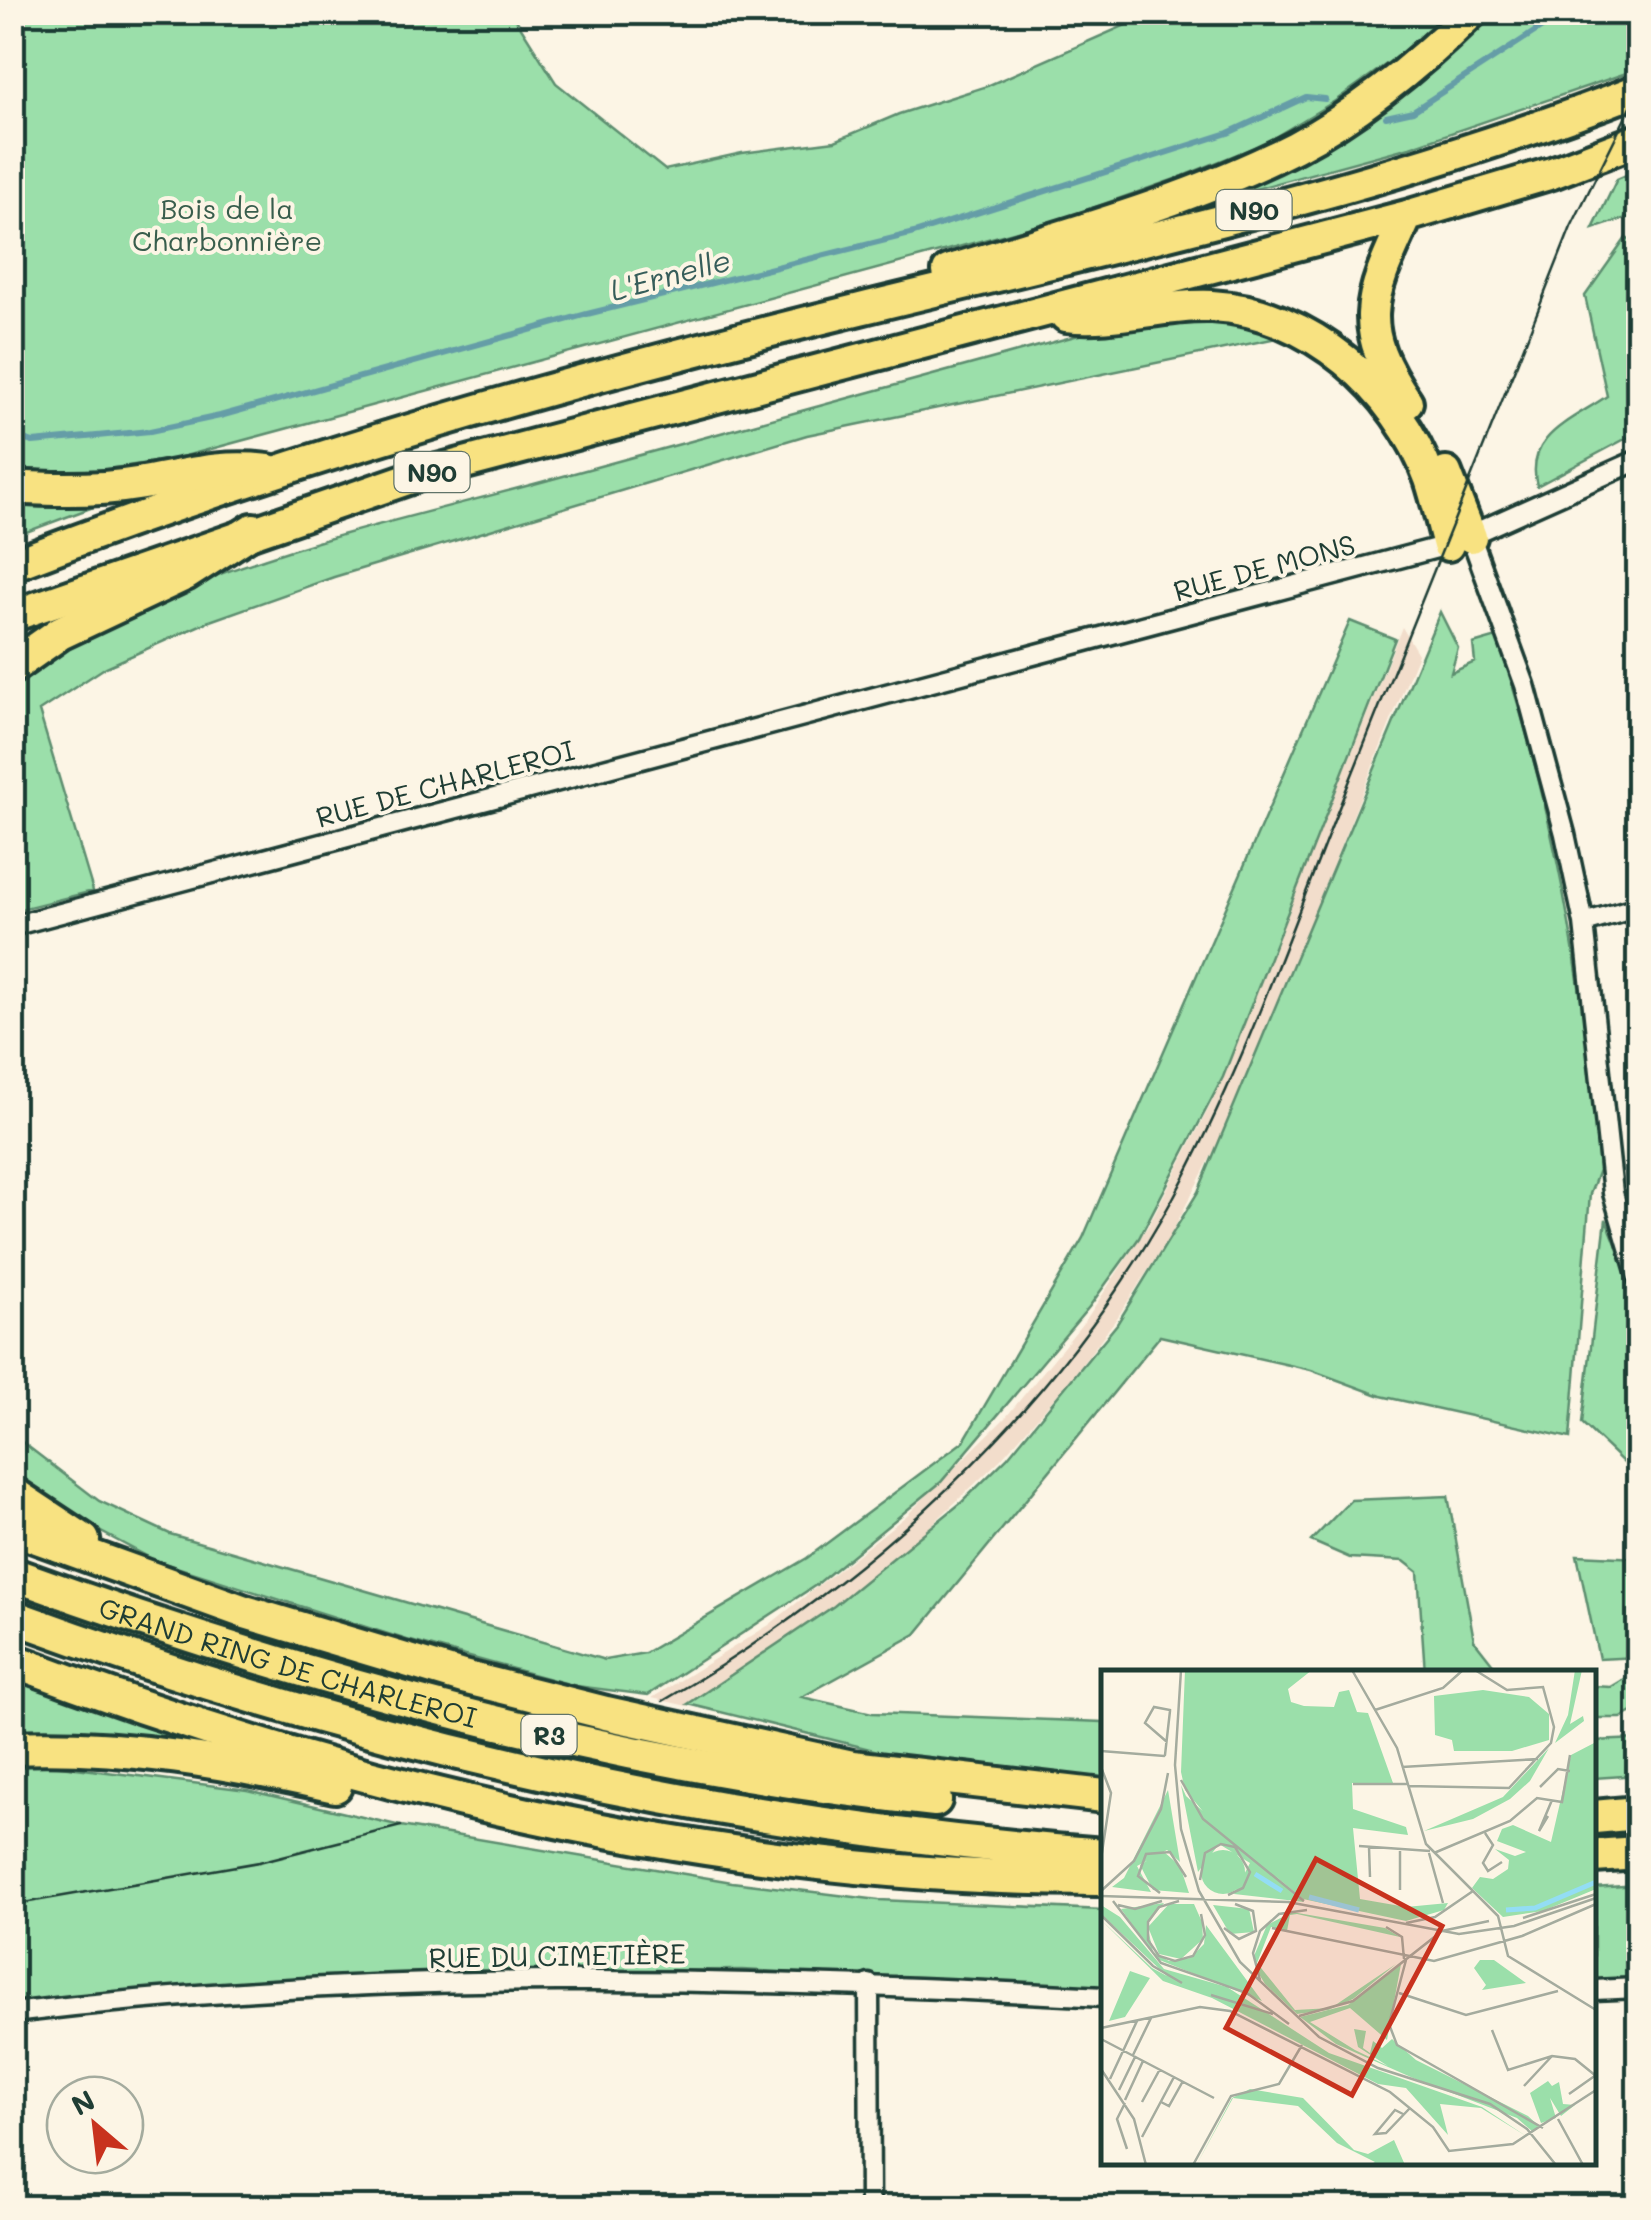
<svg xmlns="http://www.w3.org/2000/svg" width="1651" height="2220" font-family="Mali,sans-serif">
  <rect width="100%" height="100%" fill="#fcf5e5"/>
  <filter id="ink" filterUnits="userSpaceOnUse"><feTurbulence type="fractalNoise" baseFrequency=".01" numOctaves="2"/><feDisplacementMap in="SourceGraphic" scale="20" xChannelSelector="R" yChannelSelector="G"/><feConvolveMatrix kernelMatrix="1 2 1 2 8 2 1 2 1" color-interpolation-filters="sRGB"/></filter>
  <g filter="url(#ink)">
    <path fill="#f2ddcb" d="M1402,627L1418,654L1232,1116L1169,1238L1117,1318L1070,1380L1000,1460L922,1534L830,1611L687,1706L652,1698L769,1625L906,1516L1006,1417L1087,1318L1148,1226L1210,1106Z"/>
    <path fill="#9bdfaa" stroke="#5d8e6f" stroke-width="2.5" d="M12,13H512L556,83L665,170L742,153L835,141L899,114L987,86L1153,13H1446L1399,55L1335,101L1265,143L1178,178L1058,220L174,459L81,473L13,468Z
      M1488,13H1638V69L1410,147L1196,205L1445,55Z
      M1638,170V214L1593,229L1617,179Z
      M1626,238L1638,245V432L1537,486C1524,436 1571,421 1607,396L1585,296Z
      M1157,320L1241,323L1287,336L807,435L334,577L207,622L106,667L39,711L93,891L13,911L12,689C144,572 377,527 545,481C723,432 901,384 1079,335Z
      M13,501L104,503L13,537Z
      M1440,612L1458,648L1451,673L1475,662L1473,644L1497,637C1555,810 1586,989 1599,1170L1590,1194L1570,1438L1381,1396L1311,1370L1160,1336L916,1634L802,1697L872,1713L1103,1722V1778L886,1753L688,1704L834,1606L962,1502L1007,1458L1117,1324L1198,1192Z
      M1350,621L1395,639L1223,1077L1139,1238L1089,1307L941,1482L816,1585L648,1695L576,1686L407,1640L154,1560L86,1524L13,1471V1435L99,1501L170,1534L605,1660L645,1653L807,1558L964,1441L1083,1238Z
      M1606,1219L1638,1298V1444L1626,1465L1582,1423Z
      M1448,1496L1474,1640L1499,1672H1425L1418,1572L1404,1561L1350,1558L1311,1541L1351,1500Z
      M1577,1555L1638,1558V1657L1599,1659Z
      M1638,1671V1709L1621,1718H1594V1686L1611,1687Z
      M12,1680L210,1747L13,1736Z
      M1638,1739V1775L1594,1778V1741Z
      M37,1763L247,1790L401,1826L732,1882L879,1900L1103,1910V1989L742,1970L468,1972L13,2004V1765Z
      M1638,1885V1978L1594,1980V1888Z"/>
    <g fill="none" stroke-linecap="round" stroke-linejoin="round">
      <path stroke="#659da7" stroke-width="6" d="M1386,117L1413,111L1565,12
        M12,436L33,442L150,431L220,416L587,314L914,233L1228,133L1306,97L1325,99"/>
      <defs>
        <path id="minor" d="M1471,537L1525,685L1565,834L1584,923L1613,1193L1638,1278
          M1584,923L1638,907
          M12,926L1448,545L1638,460
          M869,1984L870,2208
          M1594,1990L1638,1988
          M12,2013C375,1969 740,1977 1104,1997"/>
        <path id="trunk" d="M948,271C1064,235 1187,202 1295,147C1360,113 1420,63 1472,12
          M1066,316C1115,322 1163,304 1212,306C1309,311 1398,389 1430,479C1437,500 1442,523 1448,545
          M1407,402C1354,324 1370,297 1407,216
          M1446,473L1471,537
          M12,565C288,459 573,379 860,309C1122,245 1387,188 1638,90
          M12,616L419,475L1407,216L1552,173L1638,140"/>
        <g id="motorway">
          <path d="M12,487C54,490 96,491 137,484C186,476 219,465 268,471"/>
          <path d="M12,667L60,633L185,574L253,530"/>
          <path d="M12,1493L83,1540"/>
          <path d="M12,1528L245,1612L463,1677L606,1713L852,1767L1104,1796"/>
          <path id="s1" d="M12,1574C311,1683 618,1766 935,1800"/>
          <path d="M12,1616C372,1748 722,1826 1104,1855"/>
          <path d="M12,1660C360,1792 730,1880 1104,1879"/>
          <path d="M12,1748C120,1743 231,1763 335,1786"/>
          <path d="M1594,1817L1638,1813"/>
          <path d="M1594,1856L1638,1853"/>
        </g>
      </defs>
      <use href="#minor" stroke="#1f3d34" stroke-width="25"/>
      <use href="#trunk" stroke="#1f3d34" stroke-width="38"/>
      <use href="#motorway" stroke="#1f3d34" stroke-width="40"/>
      <use href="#minor" stroke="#fcf5e5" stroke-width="18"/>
      <use href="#trunk" stroke="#f8e281" stroke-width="30"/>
      <use href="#motorway" stroke="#f8e281" stroke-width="32"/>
      <path stroke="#1f3d34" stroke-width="2.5" d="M663,1701C871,1580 1055,1412 1172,1200C1243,1071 1291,927 1346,790C1421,602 1497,415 1571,227L1638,92
        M12,1905L259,1862L401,1826"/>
    </g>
  </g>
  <g text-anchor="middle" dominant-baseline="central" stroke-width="8" stroke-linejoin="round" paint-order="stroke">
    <g fill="#fcf5e5" stroke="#617469" stroke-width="2.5">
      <rect x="1216.5" y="190" width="75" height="40" rx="8"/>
      <rect x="394.5" y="452" width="75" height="40" rx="8"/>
      <rect x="521.5" y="1715" width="55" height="40" rx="8"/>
    </g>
    <g font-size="25" font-weight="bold" fill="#1f3d34">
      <text x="1254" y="210">N90</text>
      <text x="432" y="472">N90</text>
      <text x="549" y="1735">R3</text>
    </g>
    <g font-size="28" fill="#385d4c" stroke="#fcf5e5">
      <text x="227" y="208">Bois de la<tspan x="227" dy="32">Charbonnière</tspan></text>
    </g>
    <g font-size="28" fill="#1f3d34" stroke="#fcf5e5">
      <text transform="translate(1264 567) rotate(-15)">RUE DE MONS</text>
      <text transform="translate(445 783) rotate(-15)">RUE DE CHARLEROI</text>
      <text stroke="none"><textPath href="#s1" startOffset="290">GRAND RING DE CHARLEROI</textPath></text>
      <text transform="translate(557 1955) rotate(-1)">RUE DU CIMETIÈRE</text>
    </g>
    <g font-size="30" font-style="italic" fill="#365d5a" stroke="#fcf5e5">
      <text transform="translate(670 274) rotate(-15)">L'Ernelle</text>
    </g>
  </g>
  <g transform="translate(1101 1670)">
    <rect width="495" height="495" fill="#fcf5e5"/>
    <path d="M84,0H211L187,19L190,32L203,36L233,37L238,22L248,20L256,42L267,43L292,113H251L252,139L305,157L307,165L252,158L259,229L305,237L347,233L343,240L305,251L202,229L116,158L84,120L80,102ZM474,0H481L469,54L482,46L483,51L454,73L467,45ZM382,20L428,27L448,44V70L411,81H353L351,70L334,65L333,26ZM495,72V219L442,241L402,247L371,218L379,207L392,209L407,199L408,190L394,179L414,186L425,182L396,171L401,159L412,155L450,172L470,85ZM448,78L429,111L409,129L372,149L323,161L402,127ZM80,115L85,126L203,232L133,224L149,193L118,174L97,202ZM67,120L79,192L66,180L36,196L50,222L11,217L23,208ZM100 202a22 22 0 1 1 44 0a22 22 0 1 1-44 0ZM62,181L79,196L88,223L52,220L39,195ZM63,233L46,254L52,282L68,291L89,288L103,274L105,255L161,331L56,289L20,239ZM68,234H93L101,252L102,269L80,289L58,284L47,257ZM0,235L19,247L63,299L126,317L228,383L381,437L425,466L380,438L339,434L347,465L305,418L277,414L111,328L62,311L0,250L51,298L66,306L0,244ZM112,235L148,239L153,262L129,264ZM191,242L284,258L299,267L196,244L189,245L186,261L170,257L156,293L194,340L230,338L295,294L252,329L227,340L196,344L164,314L158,304L153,286L166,255ZM379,290H393L425,313L381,320L385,315L373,298ZM300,294L286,370L249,338L209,352L254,380L287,396L257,377L253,359L265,361L262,378L269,383L272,371L281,378L291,369L315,390L427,446L438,456L432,462L416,448L312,408L235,374L199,347L247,335ZM29,301L49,308L24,347L8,351ZM447,411L451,416L458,412L462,434L474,435L460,446L449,428L455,448L440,453L429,423ZM149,419L202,428L253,480L267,484L293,470L304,495H268L274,492L236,473L197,436L132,428L96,494L131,428Z" fill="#9bdfaa"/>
    <path fill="none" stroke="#93ddf4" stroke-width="5" d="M154,204L181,221M208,227L258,240M405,240L434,238L495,212"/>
    <path fill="none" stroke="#a4ab9e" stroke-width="2.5" d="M80,0L74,95L80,159L98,221L139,292L218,367L277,398L389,434L426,459L455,495M251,0L296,78L325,174L397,246L407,286L495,340M274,40L342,18L362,0M0,81L63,86L64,85L69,41V40L53,37L44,53L66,72M0,97L10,123L0,189M301,97L437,89M80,110L102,149L203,231M252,114H307M307,116L408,118L450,73L453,57L442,17L406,20L374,0M439,117L457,99L469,101M447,146L438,161L451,130M384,163L392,175L382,193L387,201L401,192M258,176L329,181M268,177L269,207M299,179V220M328,183L342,233M333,183L409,151L436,128L461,132L469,85M99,210L104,183L120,174L134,177L149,202L142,218L127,225M0,221L33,191L60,139L67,103M59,223L37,206L45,184L69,182L85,207M0,226L187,232L358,264L413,256L495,228M12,231L60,293L146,323L188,354M78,231L58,237L47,252V270L58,286L74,291L92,286L104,265L100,244M17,235L34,239L61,231M0,245L52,296L81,313M422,248L495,224M305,253L334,247L372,221M285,257L301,267L303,289M123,258L138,269L155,261L152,241L134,234M171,258L333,291L421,266L495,234M305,290L288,354L296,375L442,458M159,310L152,283L159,261L178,244L206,240M298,323L365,345L457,321M110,325L172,344M198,346L252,331L341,261L388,251M0,358L99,337L129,341L289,422L332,457L348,481L412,474L495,420M391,360L407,400L451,386L474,389L495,406M0,369L113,428M32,385L50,348M0,399L33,449L45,495M9,409L36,351M423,416L451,386M18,420L34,387M468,424L495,405M24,430L42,391M41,432L59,399M60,432L68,436L82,411M24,433L16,449L26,479M302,444L294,440L274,464L285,463L309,438M457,449L482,495M41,467L73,407M92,495L130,426L178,414L201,375"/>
    <path fill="#c8321e" fill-opacity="0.15" stroke="#c8321e" stroke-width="5" d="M215,189L341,256L251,425L125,358Z"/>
    <rect width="495" height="495" fill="none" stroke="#1f3d34" stroke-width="5"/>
  </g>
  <rect width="1651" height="2220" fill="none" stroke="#fcf5e5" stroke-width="50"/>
  <rect x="25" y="25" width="1601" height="2170" fill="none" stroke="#1f3d34" stroke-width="4" filter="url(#ink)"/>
  <g transform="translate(95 2125) rotate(332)"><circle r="48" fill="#fcf5e5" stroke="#a4ab9e" stroke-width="2.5"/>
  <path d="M0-8L18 38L0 25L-18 38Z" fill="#c8321e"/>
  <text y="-15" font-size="28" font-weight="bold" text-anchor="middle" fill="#1f3d34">N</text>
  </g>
</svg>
